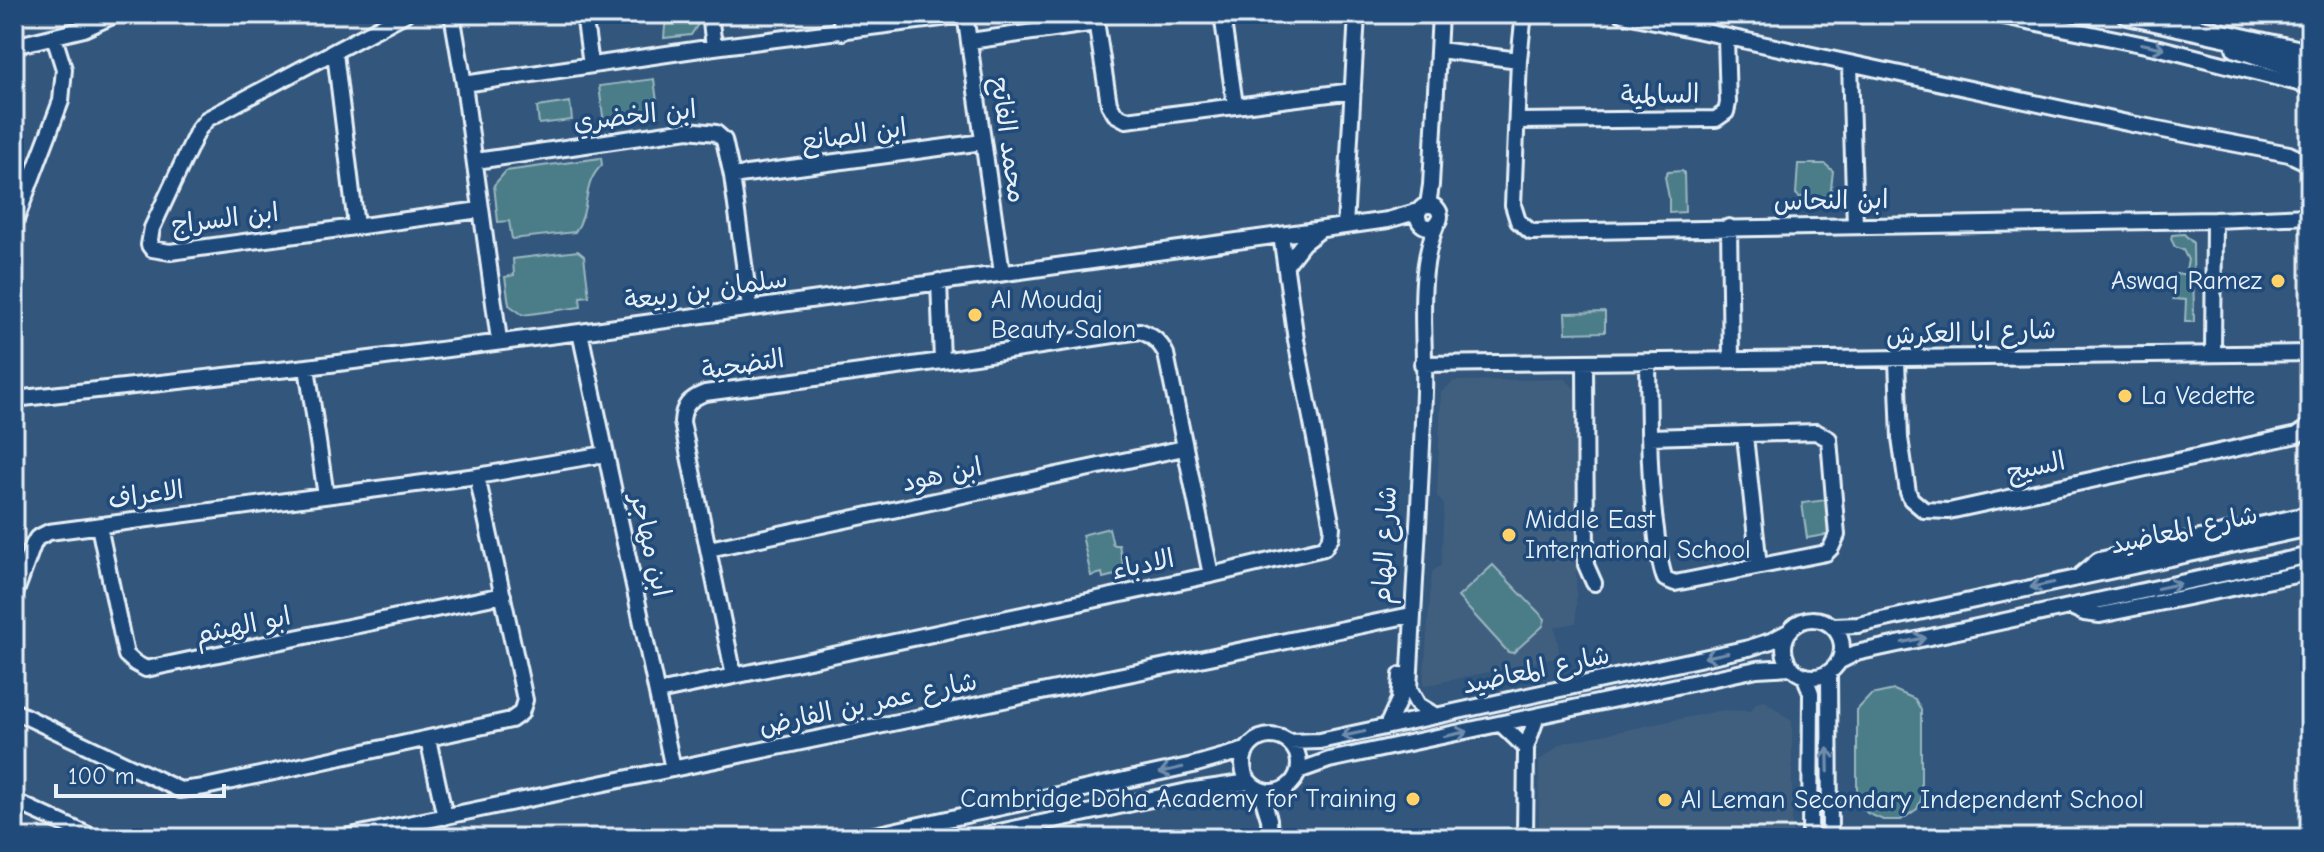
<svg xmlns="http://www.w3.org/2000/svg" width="2324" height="852" font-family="'Comic Neue','Playpen Sans Arabic',sans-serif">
  <rect width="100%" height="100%" fill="#33567c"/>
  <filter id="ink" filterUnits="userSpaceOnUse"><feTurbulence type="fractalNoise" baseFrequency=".0125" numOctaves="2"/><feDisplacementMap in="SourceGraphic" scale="16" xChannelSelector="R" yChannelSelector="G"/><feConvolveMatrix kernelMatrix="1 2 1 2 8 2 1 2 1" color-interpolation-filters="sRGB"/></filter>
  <g filter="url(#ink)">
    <path fill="#415e7e" d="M1565,379L1577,391L1576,623L1555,627L1560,657L1423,686L1432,572L1441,565L1444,505L1437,496L1441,392L1454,381Z
      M1765,701L1792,721V838H1539V761L1562,743L1723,710L1751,711L1756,703Z"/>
    <path fill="#4c7d88" stroke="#9ab7c0" stroke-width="2" d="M674,14H697L698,24L691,35L664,38L665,26Z
      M654,79L659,117L604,124L599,86Z
      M570,102L572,120L539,124L537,107Z
      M601,158L602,165C581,184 591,210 575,232L512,239L509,221L498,222L494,185L506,171Z
      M1798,164H1825L1833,171L1830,196L1799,197L1796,194Z
      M1682,171L1684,173L1685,212L1669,213V198L1665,177L1668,172Z
      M2184,234L2193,243L2194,322H2185L2186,300L2173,299V284L2176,274H2185L2188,260L2183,250L2175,247L2171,239L2172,235Z
      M578,251L584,256L589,296L580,297L581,307L523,315L509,305L505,277L514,275L513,259Z
      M1605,312V332L1566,333L1565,313Z
      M1826,500L1831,534L1807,538L1802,503Z
      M1109,528L1113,545H1119L1124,569L1119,574L1103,578L1102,573L1091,576L1082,535Z
      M1493,565L1545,619L1543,626L1513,653L1508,652L1458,597Z
      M1894,690L1915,699L1921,710V800L1917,809L1901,820H1883L1867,813L1857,800V710L1871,695Z"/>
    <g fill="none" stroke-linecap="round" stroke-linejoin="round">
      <defs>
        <path id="minor" d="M405,14L207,119L198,130L152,228L149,245L152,249L170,252L480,210
          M452,14L464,84L499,340
          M584,14L591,65
          M710,14L714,47
          M840,14L843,32
          M965,14L1002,273
          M1095,14L1109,104L1115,114L1126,120L1353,91
          M1222,14L1235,105
          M1527,14L1523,22L1519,60L1513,205L1518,221L1531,232L2214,220L2310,216
          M1622,14L2132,124L2289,154L2310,164
          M1994,14L2160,48L2310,86
          M970,41L1096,23
          M14,46L84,29L117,14
          M1439,50L1519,60
          M335,53L356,226
          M1850,64L1855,225
          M464,84L714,47L965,15
          M1517,121L1716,119L1726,112L1728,103L1726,38
          M476,161L688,130L716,133L724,140L732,176L750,308
          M732,176L983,142
          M1428,205L1431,185L1440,14
          M1418 216a11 11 0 1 1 22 0a11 11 0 1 1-22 0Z
          M14,225L61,101L64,69L54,37
          M1345,226L1357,14
          M1729,227L1731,359
          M1286,265L1303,243L1319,231
          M939,281L942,361
          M580,332L673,769
          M2213,353L2214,220
          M1897,360L1900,438L1908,492L1911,499L1924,510L1949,511L2297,435L2310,426
          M1585,362L1586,565L1594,583
          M1648,362C1649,418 1648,474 1656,530C1658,546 1659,564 1665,579L1675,583L1826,553L1831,548L1837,535L1829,439L1816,432L1650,437
          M1422,364L2310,353
          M307,367L326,496
          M14,399L307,367L580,332L1388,220L1419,211
          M1745,436L1759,566
          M99,526L126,655L135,663L146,669L503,595
          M709,549L1184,448
          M2081,575L2099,560L2310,514
          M14,597L33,545L37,538L49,532L477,476L605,454
          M2071,607L2084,613L2100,615L2310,572
          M1784 648a29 29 0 1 1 58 0a29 29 0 1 1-58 0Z
          M1833,626L1858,625L2310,528
          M1840,661L1856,653L2310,555
          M1829,673L1830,838
          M734,676L682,422C683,406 689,399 705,393L942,361L1140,331C1153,336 1160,342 1166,354L1211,575
          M1805,677L1811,693L1810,838
          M658,692L1211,575L1324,548L1331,537L1332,527L1296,340L1281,235
          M14,711L180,790L205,787L511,720L521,713L525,700L477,476
          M1436,716L1418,705L1409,689C1414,590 1421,491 1424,392C1426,336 1415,276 1437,223
          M1501,724L1526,748
          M1387,726L1399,700L1401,675
          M1243 764a28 28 0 1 1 56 0a28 28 0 1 1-56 0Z
          M428,739L445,817
          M1289,742L1320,741L1749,648L1771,641L1790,631
          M1298,771L1329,760L1757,669L1791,667
          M1260,790L1269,819L1270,838
          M14,801L95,838
          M341,838L1406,616
          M861,838L1193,765L1246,750
          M972,838L1188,791L1249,782
          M1525,838L1526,748L1537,716"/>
        <path id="highway" d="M2128,14L2310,54
          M2237,47L2310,71"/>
      </defs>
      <use href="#minor" stroke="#e8f1f8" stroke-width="20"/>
      <use href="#highway" stroke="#e8f1f8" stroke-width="26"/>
      <use href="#minor" stroke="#1f4a7a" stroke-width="14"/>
      <use href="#highway" stroke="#1f4a7a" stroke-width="20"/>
    </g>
    <defs><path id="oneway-shaft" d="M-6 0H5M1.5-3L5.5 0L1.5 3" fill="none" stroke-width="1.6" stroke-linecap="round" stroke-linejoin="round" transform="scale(2)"/></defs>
    <g stroke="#6f8dac">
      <use href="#oneway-shaft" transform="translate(2153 46) rotate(12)"/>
      <use href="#oneway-shaft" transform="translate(2042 585) rotate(168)"/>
      <use href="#oneway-shaft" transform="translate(2169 586) rotate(-12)"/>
      <use href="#oneway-shaft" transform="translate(1914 640) rotate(-12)"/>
      <use href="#oneway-shaft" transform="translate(1716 655) rotate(168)"/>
      <use href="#oneway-shaft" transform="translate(1353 734) rotate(168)"/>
      <use href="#oneway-shaft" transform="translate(1456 734) rotate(-12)"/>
      <use href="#oneway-shaft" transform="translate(1828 760) rotate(-91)"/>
      <use href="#oneway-shaft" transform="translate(1171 770) rotate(167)"/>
    </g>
  </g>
  <g fill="#ffd166" stroke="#1f4a7a" stroke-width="3">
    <circle cx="2278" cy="281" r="8"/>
    <circle cx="975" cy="315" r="8"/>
    <circle cx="2125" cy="396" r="8"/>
    <circle cx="1509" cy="535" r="8"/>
    <circle cx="1413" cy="799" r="8"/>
    <circle cx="1665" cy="800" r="8"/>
  </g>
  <g text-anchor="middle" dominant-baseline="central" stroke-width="7" stroke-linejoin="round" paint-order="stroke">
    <g font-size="26" fill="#e8f1f8" stroke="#1f4a7a">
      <text transform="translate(1660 95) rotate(-1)">السالمية</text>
      <text transform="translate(635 116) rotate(-6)">ابن الخضري</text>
      <text transform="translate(854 135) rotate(-8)">ابن الصانع</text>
      <text transform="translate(1008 140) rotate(82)">محمد الفاتح</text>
      <text transform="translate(1831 201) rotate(-1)">ابن النحاس</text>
      <text transform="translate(225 219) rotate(-7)">ابن السراج</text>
      <text transform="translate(706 290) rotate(-8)">سلمان بن ربيعة</text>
      <text transform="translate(1971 333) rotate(-2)">شارع ابا العكرش</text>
      <text transform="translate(743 365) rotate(-9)">التضحية</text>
      <text transform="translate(2036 467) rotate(-12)">السيج</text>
      <text transform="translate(942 475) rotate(-12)">ابن هود</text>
      <text transform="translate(146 495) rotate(-8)">الاعراف</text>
      <text transform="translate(2184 530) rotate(-12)">شارع المعاضيد</text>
      <text transform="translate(650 545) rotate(77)">ابن مهاجر</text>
      <text transform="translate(1385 545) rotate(-87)">شارع الهام</text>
      <text transform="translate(1143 565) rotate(-12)">الادباء</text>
      <text transform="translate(243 626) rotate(-12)">ابو الهيثم</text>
      <text transform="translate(1536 670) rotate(-12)">شارع المعاضيد</text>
      <text transform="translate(868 704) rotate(-12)">شارع عمر بن الفارض</text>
    </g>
    <g font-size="26" fill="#e8f1f8" stroke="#1f4a7a" text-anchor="start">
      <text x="2262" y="281" text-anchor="end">Aswaq Ramez</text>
      <text x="991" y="300">Al Moudaj<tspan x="991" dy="30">Beauty Salon</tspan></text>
      <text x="2141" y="396">La Vedette</text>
      <text x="1525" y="520">Middle East<tspan x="1525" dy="30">International School</tspan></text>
      <text x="1397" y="799" text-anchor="end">Cambridge Doha Academy for Training</text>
      <text x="1681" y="800">Al Leman Secondary Independent School</text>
    </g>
  </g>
  <rect width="2324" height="852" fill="none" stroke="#1f4a7a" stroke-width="48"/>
  <rect x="24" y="24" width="2276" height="804" fill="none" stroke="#e8f1f8" stroke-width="3" filter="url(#ink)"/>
  <path d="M56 784v12h168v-12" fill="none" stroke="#e8f1f8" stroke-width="4"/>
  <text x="68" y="784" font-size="24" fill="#e8f1f8" stroke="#1f4a7a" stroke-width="6" paint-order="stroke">100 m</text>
</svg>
